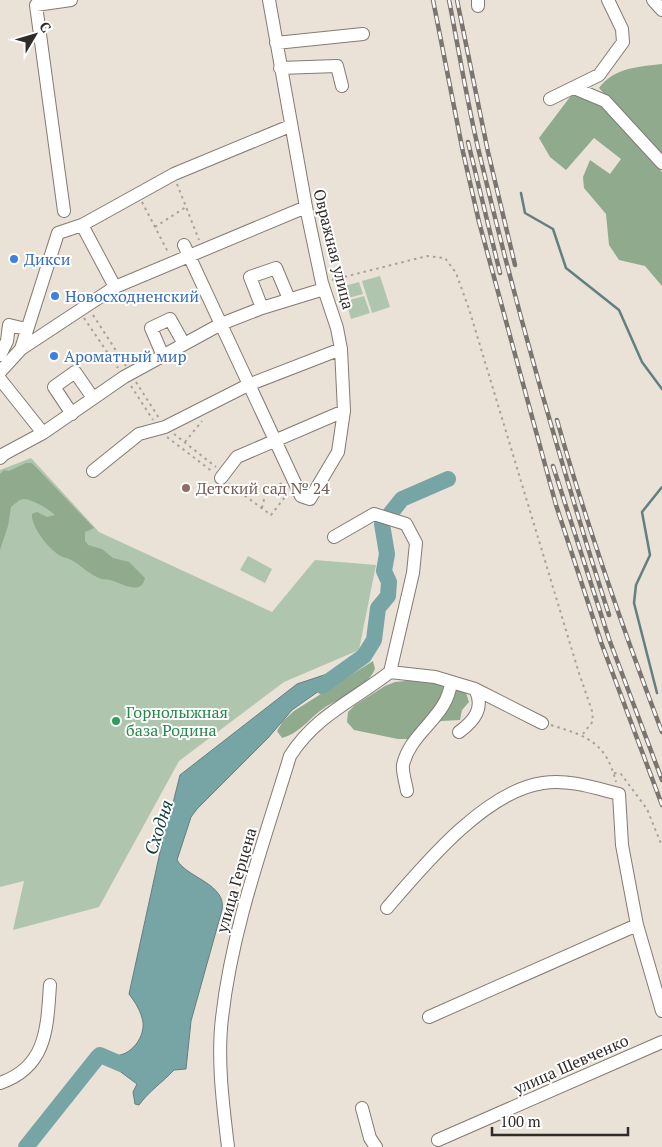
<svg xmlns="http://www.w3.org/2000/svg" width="662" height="1147" font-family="'PT Serif',serif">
  <rect width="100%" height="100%" fill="#eae1d7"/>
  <path fill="#afc5ae" d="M380,276L390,307L372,313L362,281Z
    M359,282L363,294L345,299L341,287Z
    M364,296L370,313L351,319L346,301Z
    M31,458L99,532L272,612L315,560L376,565L359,650L284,682L179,761L99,907L13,930L24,881L0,887V470Z
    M248,556L272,569L265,583L240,570Z"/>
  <path fill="#90aa8e" d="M662,64V157L599,88C615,67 638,67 662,64Z
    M573,93L605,108L662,172V286L645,266L619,260L609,245L606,214L584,188L583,177L590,160L610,174L621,159L594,138L566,170L550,157L539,138Z
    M26,463H32L94,528L85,532V541L88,545L102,549L113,558L129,562L145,578C141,597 120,582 110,580C106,579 103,580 99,578C89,574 82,566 73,561C69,558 63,558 59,555C48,548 31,527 32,514L37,512L47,517L55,515C50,510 32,499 24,499C19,499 15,504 11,507L8,526L0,550V474L4,470L9,471Z
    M373,661L375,669C365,691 338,697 320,711C307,721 298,734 282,738L277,731L283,721L294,711Z
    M416,680L437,682L466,693L469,702L462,710L460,720L441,721L415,739H398L354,730L347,722L348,712L355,705L385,686L395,682Z"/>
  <path fill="#77a4a4" stroke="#61807f" d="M327,674H339L340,676L292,710L268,738L197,809L191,817L177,860C187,878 227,884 222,910L191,1021L186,1069L174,1070C163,1082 149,1091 139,1105L135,1104L133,1092L137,1084L106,1061L109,1055C127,1060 145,1040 143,1022C141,1011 135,1002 129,994L169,811H171L180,775L297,684Z"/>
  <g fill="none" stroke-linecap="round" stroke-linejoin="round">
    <path stroke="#61807f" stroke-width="2.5" d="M521,193L525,213L553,229L566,268L619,310L642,362L662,389
      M657,693L634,603L636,585L650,555L642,512L662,487"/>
    <path stroke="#77a4a4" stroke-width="16" d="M322,686L364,656L374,640L378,608L388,596L389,582L384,571L387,554L382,524L402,499L448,479
      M26,1147L97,1058L100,1055L121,1064L128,1063"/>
    <defs>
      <path id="minor" d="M653,0L662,10
        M478,6V0
        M276,43L363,34
        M280,68L337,66L342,86
        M574,88L605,101L662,163
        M550,99L599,75L623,42L622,29L608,0
        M64,211L36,5L71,0
        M82,225L115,287
        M184,245L301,496L310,499L338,452L344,411L341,349L337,328L322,283L306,207L269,0
        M262,308L250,277L276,268L289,299
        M21,349L115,287L306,207
        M0,355L7,341L9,325L26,329
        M163,356L151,328L170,319L184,344
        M0,372L21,349L58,233L82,225L174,174L290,126
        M0,379L43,433L124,377L221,324L262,308L324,289
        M72,414L54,387L75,372L93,398
        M0,458L4,454L43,433
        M93,471L139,434L165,427L248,385L341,349
        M221,478L237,457L344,411
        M334,537L374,514L406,524L416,543L413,573L390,672
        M390,672L435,677L475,689L542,723
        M459,732C474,721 485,708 475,689
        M407,791C406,784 402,772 403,765C410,732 448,717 451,682
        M387,908C423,866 485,791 543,783C569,779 595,788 619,794L622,845L637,925L662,1011
        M429,1017L637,925
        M0,1083C47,1067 47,1028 50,985
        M362,1108L370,1138L376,1147
        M438,1140L662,1042
        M228,1147C223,1105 217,1060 222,1018C232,928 264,842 290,756C315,716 354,700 390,672"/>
    </defs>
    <use href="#minor" stroke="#847b72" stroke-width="14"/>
    <path stroke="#a9a19a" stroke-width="2" stroke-dasharray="2.5 4" stroke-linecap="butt" d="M177,184L199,240
      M142,202L169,254
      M155,227L186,207
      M332,280L427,256L445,258L456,273L469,309L578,670L592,711L593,721L583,734
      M93,315L126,366
      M84,318L118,368
      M136,382L159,418
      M131,386L153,420
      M174,434L216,467
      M167,437L213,472
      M185,442L202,421
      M229,484L271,515L288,493
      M262,508L266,491L284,482
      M551,725C587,736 606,742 616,782
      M614,773L621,774L647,809L662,846"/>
    <use href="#minor" stroke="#fff" stroke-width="12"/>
    <defs>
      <path id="rail" d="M433,0L463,152L479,222L556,505L601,642L662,805
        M449,0C459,51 467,102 479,152C516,308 560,462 609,615
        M457,0L488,152L515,265
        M468,142L500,273
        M557,420C587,526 623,629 662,732
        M553,466L609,639L662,780"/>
    </defs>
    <use href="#rail" stroke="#7b756f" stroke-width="4.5"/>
    <use href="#rail" stroke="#fff" stroke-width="2.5" stroke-dasharray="8" stroke-linecap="butt"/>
  </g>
  <g fill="#3f7fe0" stroke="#fff" stroke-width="2">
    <circle cx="14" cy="259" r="5"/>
    <circle cx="55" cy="296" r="5"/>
    <circle cx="54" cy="356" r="5"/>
  </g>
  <circle fill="#8d6e63" stroke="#fff" stroke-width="2" cx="186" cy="488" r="5"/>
  <circle fill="#2e9e5b" stroke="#fff" stroke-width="2" cx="116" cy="721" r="5"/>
  <g text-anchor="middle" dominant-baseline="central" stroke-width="4" stroke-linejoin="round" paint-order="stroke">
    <g font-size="16" fill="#2f2b28" stroke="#fff">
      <text transform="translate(334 249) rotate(76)">Овражная улица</text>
      <text transform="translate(236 880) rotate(-74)">улица Герцена</text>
      <text transform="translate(571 1064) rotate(-24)">улица Шевченко</text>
    </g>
    <g font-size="16" fill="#366cbe" stroke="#fff" text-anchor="start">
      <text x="24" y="259">Дикси</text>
      <text x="65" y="296">Новосходненский</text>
      <text x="64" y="356">Ароматный мир</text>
    </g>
    <g font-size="16" fill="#785e54" stroke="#fff" text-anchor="start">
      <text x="196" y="488">Детский сад № 24</text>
    </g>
    <g font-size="16" fill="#27864d" stroke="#fff" text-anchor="start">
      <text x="126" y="712">Горнолыжная<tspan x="126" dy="18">база Родина</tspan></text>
    </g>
    <g font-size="18" font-style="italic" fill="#113d3d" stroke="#fff">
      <text transform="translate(158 827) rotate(-72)">Сходня</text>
    </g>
  </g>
  <g transform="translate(35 35) rotate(52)" stroke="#ffffff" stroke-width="4" paint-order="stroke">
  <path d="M0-4L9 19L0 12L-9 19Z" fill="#2f2b28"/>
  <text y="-8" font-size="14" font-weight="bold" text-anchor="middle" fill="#2f2b28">С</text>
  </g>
  <path d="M492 1127v8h136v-8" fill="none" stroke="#2f2b28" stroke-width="2.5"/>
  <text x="500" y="1127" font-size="15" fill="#2f2b28" stroke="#ffffff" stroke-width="4" paint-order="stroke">100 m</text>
</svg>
